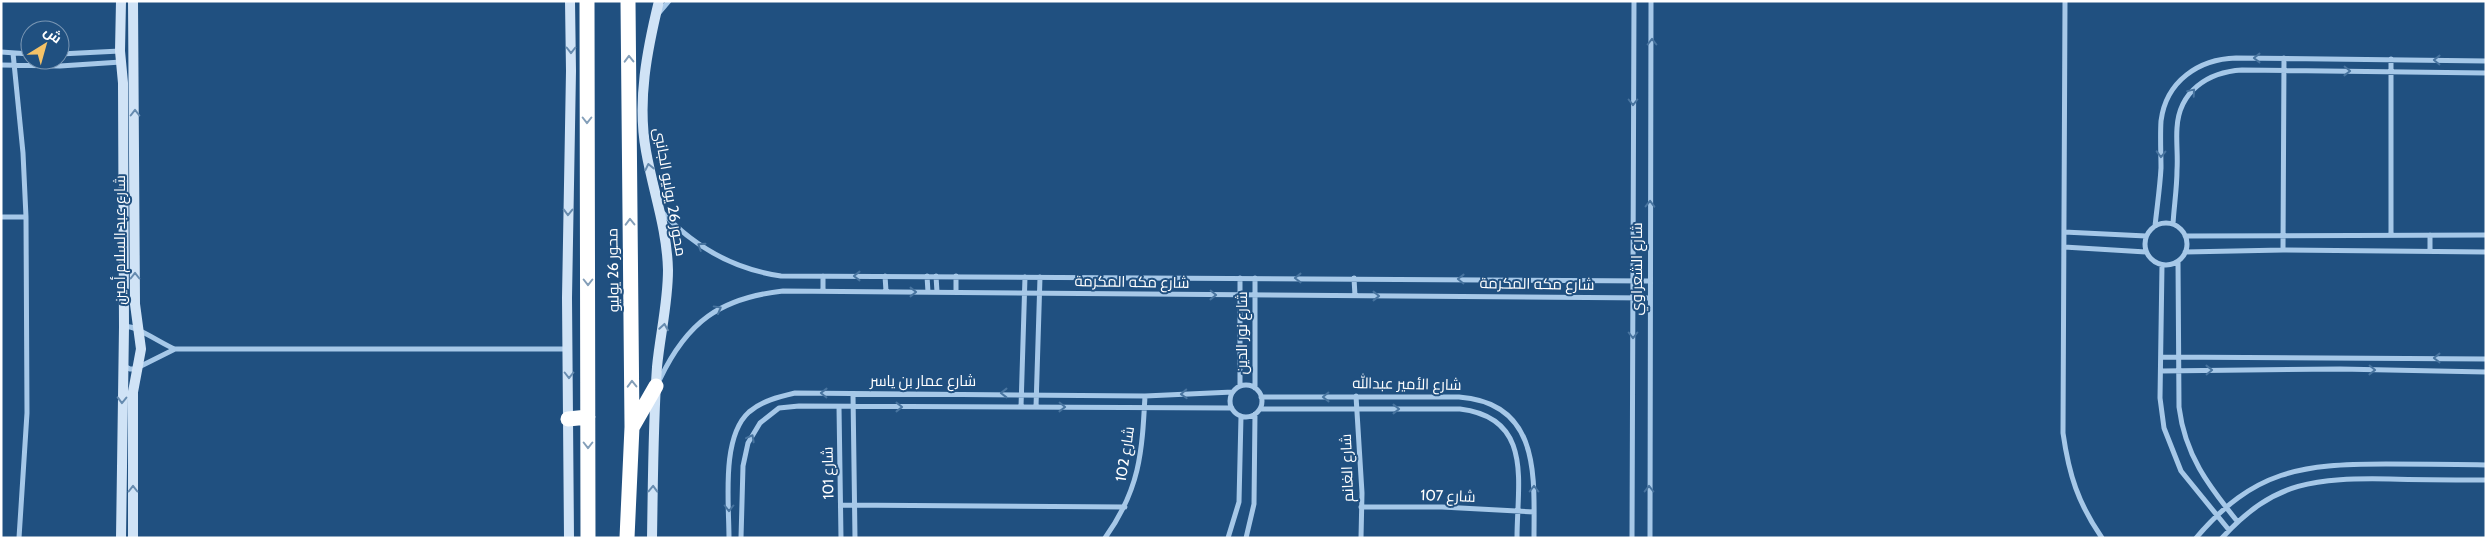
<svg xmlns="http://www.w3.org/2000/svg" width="2487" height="539" font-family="Cabin,Cairo,sans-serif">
  <rect width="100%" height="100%" fill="#205080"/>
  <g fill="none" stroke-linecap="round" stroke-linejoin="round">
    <path stroke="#a6c8e8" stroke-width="5" d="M2065,1L2063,433C2069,475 2078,503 2102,538
      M658,14L669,1
      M1,52L30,54
      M13,53L23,153L26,217L27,413L19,538
      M60,54L120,51
      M1,65L60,66L121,62
      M661,211C694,247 733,269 781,276L1649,281
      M1,217H26
      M2145 244a21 21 0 1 1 42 0a21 21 0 1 1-42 0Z
      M2173,224C2174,206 2177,188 2177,170C2178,156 2176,142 2177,128C2179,91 2208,72 2242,70L2486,73
      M2155,226C2157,207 2160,187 2161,168C2161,153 2160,137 2161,121C2166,81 2199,59 2236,58L2486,61
      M2064,232L2146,236
      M2391,235V59
      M2430,235V251
      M2185,236L2486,235
      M2064,247L2146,252
      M2283,250L2284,58
      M2185,252L2283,250L2486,252
      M2178,261L2179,407C2185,455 2208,485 2237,521
      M2162,265L2160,398L2164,428L2181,471L2229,530
      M823,276V291
      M885,276L886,291
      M927,276L928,292
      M936,276L937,292
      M956,276V292
      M1240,278V386
      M1255,278V388
      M1354,278L1355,296
      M124,327C133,323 163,345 175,349H567
      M2161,357L2486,359
      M124,366L130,369H135L175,349
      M2161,371L2340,369L2486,372
      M660,379C687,322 720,298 783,291L1649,298
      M1230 401a16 16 0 1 1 32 0a16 16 0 1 1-32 0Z
      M853,394L855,538
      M1356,396L1362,493L1361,538
      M1261,397H1459C1541,403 1534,477 1534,538
      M839,407L841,538
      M1021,407L1025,277
      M1036,407L1040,277
      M1260,409H1460C1534,418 1517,483 1517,538
      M841,505L1125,507
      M1361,507H1442L1534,512
      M729,538C729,503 721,437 749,412C762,401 778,397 795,393L1145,396L1233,392
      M741,538L743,466L748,443L760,423L779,408L799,406L1232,408
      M1105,538C1140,489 1142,453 1145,396
      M1228,538L1239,502L1241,416
      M1246,538L1254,504L1255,414
      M1632,538L1634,1
      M1650,538L1651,1
      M2196,538C2254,470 2301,464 2386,464C2420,464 2453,464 2486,465
      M2222,538C2275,480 2316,478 2390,479C2422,480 2454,480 2486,480"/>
    <path stroke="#d0e3f6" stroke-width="10" d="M121,1L120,51L123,83L124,327L121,538
      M133,538V392L141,349L135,304L133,1
      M569,538L567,298L571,71L570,1
      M652,538C653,481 653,424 657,367C660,335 668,303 668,270C667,228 653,191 646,151C637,101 647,50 659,1"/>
    <path stroke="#fff" stroke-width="15" d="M587,1L588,538
      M568,419L588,417
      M633,426L656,386
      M627,538L632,427L628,1"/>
  </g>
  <defs><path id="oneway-chevron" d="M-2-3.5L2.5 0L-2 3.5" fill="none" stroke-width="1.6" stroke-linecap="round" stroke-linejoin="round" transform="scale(1.25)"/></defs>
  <g stroke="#48749f">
    <use href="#oneway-chevron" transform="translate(1652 42) rotate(-90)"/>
    <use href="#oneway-chevron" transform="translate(2257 58) rotate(-180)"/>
    <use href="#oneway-chevron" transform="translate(2437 60) rotate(-179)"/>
    <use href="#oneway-chevron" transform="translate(2347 71) rotate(1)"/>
    <use href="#oneway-chevron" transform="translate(2192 92) rotate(-50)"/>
    <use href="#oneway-chevron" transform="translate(1633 102) rotate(90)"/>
    <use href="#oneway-chevron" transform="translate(2161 154) rotate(91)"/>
    <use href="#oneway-chevron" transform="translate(1650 204) rotate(-89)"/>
    <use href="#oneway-chevron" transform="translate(701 246) rotate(-147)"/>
    <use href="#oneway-chevron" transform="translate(857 276) rotate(-180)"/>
    <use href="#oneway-chevron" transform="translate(1298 278) rotate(180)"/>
    <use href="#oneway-chevron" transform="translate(1461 279) rotate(-179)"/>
    <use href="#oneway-chevron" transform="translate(913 292)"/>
    <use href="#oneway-chevron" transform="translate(1213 295) rotate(1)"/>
    <use href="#oneway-chevron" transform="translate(1376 296)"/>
    <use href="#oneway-chevron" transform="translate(718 309) rotate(-29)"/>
    <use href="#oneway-chevron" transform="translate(1633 335) rotate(90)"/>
    <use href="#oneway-chevron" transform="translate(2437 358) rotate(-180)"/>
    <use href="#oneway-chevron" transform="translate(2209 370) rotate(-1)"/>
    <use href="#oneway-chevron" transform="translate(2372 370) rotate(1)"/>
    <use href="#oneway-chevron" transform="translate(824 393) rotate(-179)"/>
    <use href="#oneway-chevron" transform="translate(1004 393) rotate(180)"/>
    <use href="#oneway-chevron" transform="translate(1184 394) rotate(177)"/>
    <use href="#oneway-chevron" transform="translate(1326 397) rotate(179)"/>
    <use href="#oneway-chevron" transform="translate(899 407)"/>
    <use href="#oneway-chevron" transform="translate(1062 407) rotate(1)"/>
    <use href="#oneway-chevron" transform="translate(1396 409)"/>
    <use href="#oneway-chevron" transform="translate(751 438) rotate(-62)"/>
    <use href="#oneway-chevron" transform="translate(1534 489) rotate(-90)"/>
    <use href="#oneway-chevron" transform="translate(1649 489) rotate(-90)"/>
    <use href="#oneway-chevron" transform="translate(729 508) rotate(90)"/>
  </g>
  <g stroke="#668baf">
    <use href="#oneway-chevron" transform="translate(571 50) rotate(90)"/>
    <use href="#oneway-chevron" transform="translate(135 113) rotate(-90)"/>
    <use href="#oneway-chevron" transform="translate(649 167) rotate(-102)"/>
    <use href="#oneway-chevron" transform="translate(568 212) rotate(91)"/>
    <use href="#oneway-chevron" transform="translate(135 276) rotate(-90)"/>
    <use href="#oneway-chevron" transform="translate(664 327) rotate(-81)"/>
    <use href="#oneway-chevron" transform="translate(569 375) rotate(90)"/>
    <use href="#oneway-chevron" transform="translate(122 400) rotate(91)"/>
    <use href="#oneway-chevron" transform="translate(133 489) rotate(-90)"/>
    <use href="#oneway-chevron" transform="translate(653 489) rotate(-88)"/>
  </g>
  <g stroke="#849fb9">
    <use href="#oneway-chevron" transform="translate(629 59) rotate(-91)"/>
    <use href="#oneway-chevron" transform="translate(587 120) rotate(90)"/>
    <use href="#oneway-chevron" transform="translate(630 222) rotate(-91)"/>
    <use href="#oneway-chevron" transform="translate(588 282) rotate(90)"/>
    <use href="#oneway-chevron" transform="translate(632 384) rotate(-91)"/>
    <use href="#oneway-chevron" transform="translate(588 445) rotate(90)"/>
  </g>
  <g text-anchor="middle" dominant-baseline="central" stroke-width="4" stroke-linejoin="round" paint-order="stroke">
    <g font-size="15" fill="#fff" stroke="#205080">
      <text transform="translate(670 192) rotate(80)">محور 26 يوليو الجانبى</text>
      <text transform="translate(120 240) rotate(-90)">شارع عبد السلام أمين</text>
      <text transform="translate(1637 269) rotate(-90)">شارع الشعراوي</text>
      <text transform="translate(613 270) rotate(-91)">محور 26 يوليو</text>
      <text transform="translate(1132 282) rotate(1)">شارع مكه المكرمة</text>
      <text transform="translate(1537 284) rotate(1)">شارع مكه المكرمة</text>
      <text transform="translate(1242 333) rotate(-90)">شارع نور الدين</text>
      <text x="923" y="381">شارع عمار بن ياسر</text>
      <text transform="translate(1407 384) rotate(1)">شارع الأمير عبدالله</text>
      <text transform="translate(1125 454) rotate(-81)">شارع 102</text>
      <text transform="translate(1347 468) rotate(-92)">شارع الغانم</text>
      <text transform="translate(828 473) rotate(-91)">شارع 101</text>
      <text transform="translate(1448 496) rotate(2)">شارع 107</text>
    </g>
  </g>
  <rect width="2487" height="539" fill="none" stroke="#ffffff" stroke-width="5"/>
  <g transform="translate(45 45) rotate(37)"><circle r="24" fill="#205080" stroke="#7996b3"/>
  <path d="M0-4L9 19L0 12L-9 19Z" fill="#f5c267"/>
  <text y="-8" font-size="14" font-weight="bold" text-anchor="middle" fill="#ffffff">ش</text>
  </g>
</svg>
